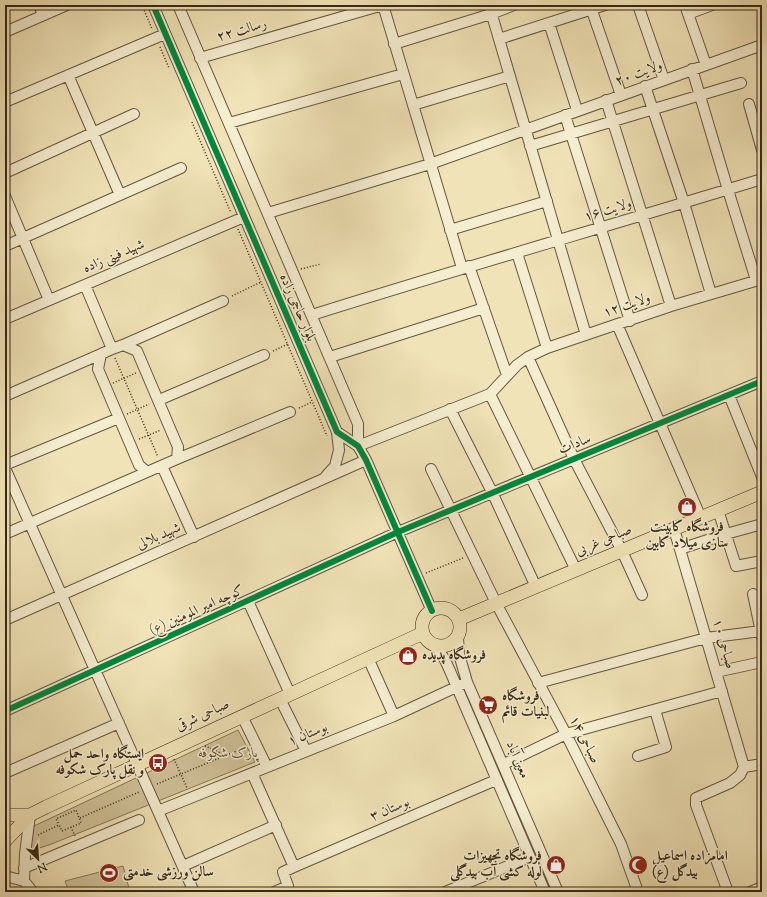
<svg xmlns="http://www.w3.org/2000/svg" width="767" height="897" font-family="'Sorts Mill Goudy',Amiri,serif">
  <rect width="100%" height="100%" fill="#f0e3b7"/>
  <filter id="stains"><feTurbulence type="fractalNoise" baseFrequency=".005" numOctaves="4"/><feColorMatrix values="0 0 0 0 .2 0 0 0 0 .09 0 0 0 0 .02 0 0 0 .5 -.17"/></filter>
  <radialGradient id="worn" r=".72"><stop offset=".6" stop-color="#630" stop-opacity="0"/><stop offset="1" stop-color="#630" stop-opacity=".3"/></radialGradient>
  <path fill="#d1c39b" stroke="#847658" d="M238,730L255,762L49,845L30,851L34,826Z
    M123,866L130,892H69L65,881Z"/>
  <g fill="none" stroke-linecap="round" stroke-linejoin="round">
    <defs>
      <path id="minor" d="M39,5L43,15
        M153,5L337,432L358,446L366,460L432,611
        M178,5L358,424V446
        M383,5L462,268
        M489,5L586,335
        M590,5L621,95
        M638,5L664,80
        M685,5L706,65
        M688,14L712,5
        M549,23L577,110
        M5,32L67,5
        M499,39L605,5
        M394,44L491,14L514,5
        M200,58L383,5
        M692,69L728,190L756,280
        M68,75L120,195
        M645,86L684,203L711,294
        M606,100L671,306
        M5,102L165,34
        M749,104L762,150
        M413,105L510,76
        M565,115L630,321
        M229,123L403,74
        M530,146L741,83
        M5,173L134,114
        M5,196L49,300
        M268,213L430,164L762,45
        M450,230L547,201
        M5,246L181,168
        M517,253L547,348
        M469,266L507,375
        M85,285L112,349
        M312,315C461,268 612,225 762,179
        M5,319L244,217
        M617,324L701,518
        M123,345L137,351L178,447L177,459L147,472L139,465L98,369L101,354L112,349Z
        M123,345L223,301
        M330,357L484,308
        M528,357L574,459L622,551L642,595
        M490,394L576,570
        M729,395L762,477
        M5,396L101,354
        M159,400L264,355
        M450,409L492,492L536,587
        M358,446L490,394L517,365L528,357L547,348L671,306L762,279
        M177,459L290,412
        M5,465L119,418
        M162,466L194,537
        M5,468L194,892
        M431,469L496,603L566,734L621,844L638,892
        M326,476L335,466L339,450L337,432
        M718,510L736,566L762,561
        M674,529L744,767
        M5,534L147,472
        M680,549L726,534L762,524
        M753,594L762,637
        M248,601L290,694
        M5,620L366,460
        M458,637L459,654L467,682L558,892
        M436,646L445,660L450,671L545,892
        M368,658L394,716
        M716,672L762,662
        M538,683L706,638L761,631
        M280,699L306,751
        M5,711L398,532L762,381
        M242,716L267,767
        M638,756L666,747L655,710
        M504,764L566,734L722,691
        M5,773L119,723
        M252,773L294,867L283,872L288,886L274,892
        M158,811L394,716L467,682
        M183,866L276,825
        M294,867L496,780
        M24,868L139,820
        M5,876L24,881L33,892
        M24,881L25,854L30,815
        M445,892L530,857
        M728,892L696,805V798L730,783L740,775L744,767L762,764
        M750,892L762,887"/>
      <path id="major" d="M422 627a19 19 0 1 1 38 0a19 19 0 1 1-38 0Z
        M459,619L762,492
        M5,815H30
        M5,841L30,815L46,807L423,633"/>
    </defs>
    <use href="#minor" stroke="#65573e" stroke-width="12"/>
    <use href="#major" stroke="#372815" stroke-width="14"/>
    <path stroke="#372815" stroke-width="1.5" stroke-dasharray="1 2" stroke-linecap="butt" d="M142,5L152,29
      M160,47L169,68
      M192,122L231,213
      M238,229L327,436
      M301,269L321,264
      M232,296L261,282
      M273,351L288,344
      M115,358L158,457
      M113,383L136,373
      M299,408L312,402
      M127,414L149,404
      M139,439L161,430
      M426,573L463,558
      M205,746L225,755
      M174,759L187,788
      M157,784L246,747
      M80,818L139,792
      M71,827L75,836
      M38,835L59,825L62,831L81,823L76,810L56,819L59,825"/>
    <use href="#minor" stroke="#f5edd0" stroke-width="10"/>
    <use href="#major" stroke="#f0e3b7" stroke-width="13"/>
    <defs>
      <path id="cycleway" d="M153,5L337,432L358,446L366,460L432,611
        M5,711L398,532L762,381"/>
    </defs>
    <use href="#cycleway" stroke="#f5edd0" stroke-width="8"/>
    <use href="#cycleway" stroke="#00873e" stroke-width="6"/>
  </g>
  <defs>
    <symbol id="shop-disc" viewBox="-11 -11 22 22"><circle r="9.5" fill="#8f2418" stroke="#f5edd0"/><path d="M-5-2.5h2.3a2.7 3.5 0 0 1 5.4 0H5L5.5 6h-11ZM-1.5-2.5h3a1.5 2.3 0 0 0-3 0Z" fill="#fff"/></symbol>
    <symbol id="supermarket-disc" viewBox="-11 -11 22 22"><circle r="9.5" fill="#8f2418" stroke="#f5edd0"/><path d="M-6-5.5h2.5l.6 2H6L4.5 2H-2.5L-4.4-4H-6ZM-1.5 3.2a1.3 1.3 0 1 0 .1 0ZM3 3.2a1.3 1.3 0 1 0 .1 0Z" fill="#fff"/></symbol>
    <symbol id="bus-disc" viewBox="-11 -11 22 22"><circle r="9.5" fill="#8f2418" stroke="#f5edd0"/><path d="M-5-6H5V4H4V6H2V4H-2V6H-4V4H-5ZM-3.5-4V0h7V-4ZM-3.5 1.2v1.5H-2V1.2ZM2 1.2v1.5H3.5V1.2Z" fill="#fff"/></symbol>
    <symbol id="mosque-disc" viewBox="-11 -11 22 22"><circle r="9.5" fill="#8f2418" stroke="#f5edd0"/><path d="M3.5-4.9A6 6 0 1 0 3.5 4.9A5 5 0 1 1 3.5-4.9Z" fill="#fff"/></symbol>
    <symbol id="stadium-disc" viewBox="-11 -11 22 22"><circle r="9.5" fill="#8f2418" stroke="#f5edd0"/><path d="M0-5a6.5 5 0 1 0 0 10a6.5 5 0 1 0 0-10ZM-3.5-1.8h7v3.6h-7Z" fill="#fff"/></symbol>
  </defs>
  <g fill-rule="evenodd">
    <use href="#shop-disc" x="676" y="496" width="22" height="22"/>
    <use href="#shop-disc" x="397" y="645" width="22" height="22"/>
    <use href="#supermarket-disc" x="477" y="694" width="22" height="22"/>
    <use href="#bus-disc" x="147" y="752" width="22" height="22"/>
    <use href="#shop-disc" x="545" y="854" width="22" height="22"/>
    <use href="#mosque-disc" x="627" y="854" width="22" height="22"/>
    <use href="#stadium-disc" x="98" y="862" width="22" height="22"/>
  </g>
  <g text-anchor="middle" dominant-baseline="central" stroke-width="3" stroke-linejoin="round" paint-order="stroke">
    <g font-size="14" fill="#372815" stroke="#f5edd0">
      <text transform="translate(242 31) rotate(-16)">رسالت ۲۲</text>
      <text transform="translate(639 74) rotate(-20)">ولایت ۲۰</text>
      <text transform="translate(608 211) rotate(-17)">ولایت ۱۶</text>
      <text transform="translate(114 257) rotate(-23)">شهید فینی زاده</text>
      <text transform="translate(627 306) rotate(-19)">ولایت ۱۲</text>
      <text transform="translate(297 308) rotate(67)">بلوار حاجی زاده</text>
      <text transform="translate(575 445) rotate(-22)">سادات</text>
      <text transform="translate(159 537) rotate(-24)">شهید بلالی</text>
      <text transform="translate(604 541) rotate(-23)">صباحی غربی</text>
      <text transform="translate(197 611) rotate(-24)">کوچه امیر المومنین (ع)</text>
      <text transform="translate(723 644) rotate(74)">صباحی ۱۰</text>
      <text transform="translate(203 716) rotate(-25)">صباحی شرقی</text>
      <text transform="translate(308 735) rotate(-22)">بوستان ۱</text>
      <text transform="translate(584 740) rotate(63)">صباحی ۱۴</text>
      <text transform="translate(517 760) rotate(67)">معین آباد</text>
      <text transform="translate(390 810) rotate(-23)">بوستان ۳</text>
    </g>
    <g font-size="14" font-weight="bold" fill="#372815" stroke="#f5edd0" text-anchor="start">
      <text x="687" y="528" text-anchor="middle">فروشگاه کابینت<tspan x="687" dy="16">سازی میلاد کابین</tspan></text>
      <text x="422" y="656">فروشگاه پدیده</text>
      <text x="502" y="697">فروشگاه<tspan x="502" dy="16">لبنیات قائم</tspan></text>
      <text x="144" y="755" text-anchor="end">ایستگاه واحد حمل<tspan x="144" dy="16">و نقل پارک شکوفه</tspan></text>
      <text x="542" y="857" text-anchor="end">فروشگاه تجهیزات<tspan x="542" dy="16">لوله کشی آب بیدگلی</tspan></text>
      <text x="652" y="857">امامزاده اسماعیل<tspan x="652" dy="16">(ع) بیدگل</tspan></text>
      <text x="123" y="873">سالن ورزشی خدمتی</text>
    </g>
    <g font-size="14" font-style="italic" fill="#5e4f36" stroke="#f5edd0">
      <text x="228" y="754">پارک شکوفه</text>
    </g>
  </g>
  <rect width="767" height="897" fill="none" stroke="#f0e3b7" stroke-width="20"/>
  <rect x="6" y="6" width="755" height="885" fill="none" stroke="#372815" stroke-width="2"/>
  <rect x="10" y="10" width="747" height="877" fill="none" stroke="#372815"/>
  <g transform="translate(38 859) rotate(155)" stroke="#f5edd0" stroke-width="3" paint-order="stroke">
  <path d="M0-3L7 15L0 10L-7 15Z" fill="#372815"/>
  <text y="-6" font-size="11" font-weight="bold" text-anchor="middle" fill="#372815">N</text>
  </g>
  <rect width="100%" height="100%" filter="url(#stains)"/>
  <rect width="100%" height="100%" fill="url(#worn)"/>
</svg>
